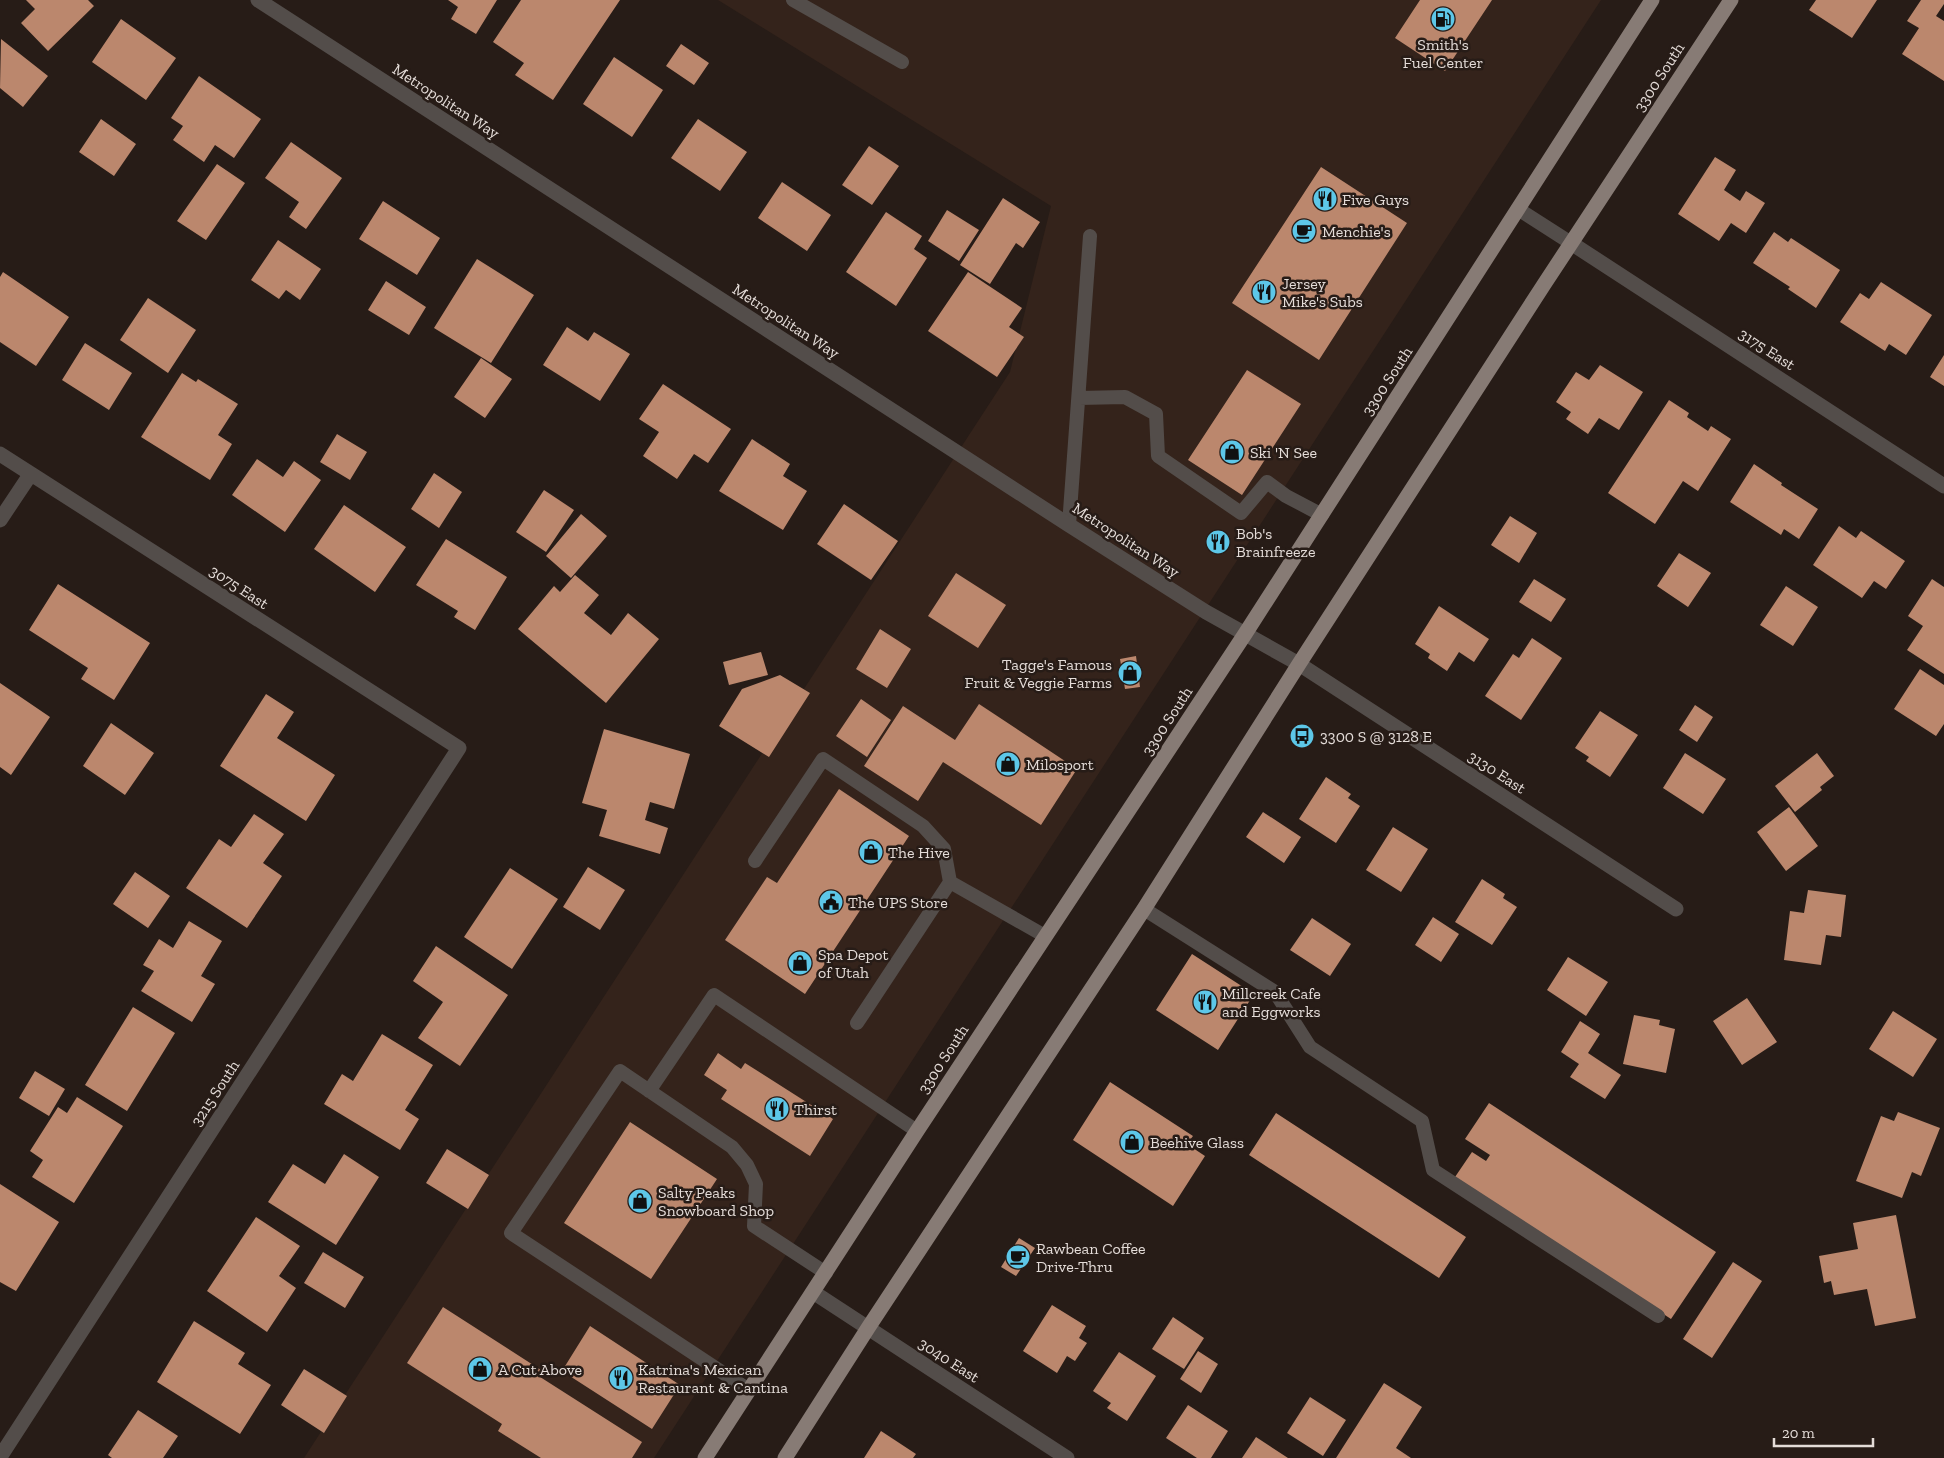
<svg xmlns="http://www.w3.org/2000/svg" width="1944" height="1458" font-family="'Zilla Slab',serif">
  <rect width="100%" height="100%" fill="#271c17"/>
  <path fill="#34231b" d="M718,0H1601L654,1458H304L1010,372L1051,206Z"/>
  <path fill="#bb876d" d="M26,0H88L94,6L48,51L21,23L35,9Z
    M448,0H497L476,34L451,19L458,7Z
    M521,0H620L553,100L515,75L524,63L493,42Z
    M1420,0H1492L1445,71L1395,38Z
    M1816,0H1877L1852,38L1809,10Z
    M1921,0H1944V4L1936,16L1944,21V81L1902,54L1919,28L1907,21Z
    M121,19L176,58L146,100L92,62Z
    M1,39L48,76L23,107L0,88Z
    M681,44L709,63L694,85L666,66Z
    M614,57L663,90L632,137L583,104Z
    M199,76L261,119L234,158L215,145L204,162L173,140L183,126L171,118Z
    M101,119L136,144L114,176L79,152Z
    M698,119L747,152L720,191L671,158Z
    M291,142L342,178L306,229L289,217L299,202L265,178Z
    M869,146L899,166L872,205L842,185Z
    M1715,157L1736,170L1724,190L1740,201L1746,191L1765,203L1746,233L1731,223L1719,241L1678,214Z
    M217,164L245,183L206,240L177,221Z
    M1321,167L1407,223L1319,360L1232,303Z
    M782,182L831,215L807,251L758,218Z
    M1003,198L1040,222L1023,248L1016,243L990,284L960,265Z
    M383,201L440,238L417,275L359,239Z
    M947,210L979,230L959,261L928,241Z
    M886,212L922,236L914,249L927,258L896,306L846,272Z
    M1774,232L1788,242L1791,238L1840,270L1816,308L1788,289L1790,287L1753,263Z
    M278,240L321,269L300,300L286,290L279,299L251,280Z
    M477,259L534,295L491,363L434,328Z
    M3,272L69,317L36,366L0,342V277Z
    M968,272L1022,308L1009,327L1024,337L997,377L928,331Z
    M386,281L426,307L409,335L368,310Z
    M1881,282L1932,315L1906,355L1889,344L1885,351L1840,322L1860,293L1869,299Z
    M148,298L196,330L168,373L120,340Z
    M567,327L588,341L594,332L630,354L600,401L543,365Z
    M85,343L132,373L109,410L62,380Z
    M1944,355V386L1930,377Z
    M481,358L512,379L485,418L454,397Z
    M1600,365L1643,392L1619,430L1599,418L1588,434L1566,419L1571,412L1556,402L1576,372L1589,380Z
    M1247,370L1301,404L1242,495L1188,460Z
    M182,373L196,382L198,379L238,404L218,435L232,444L210,480L141,437Z
    M663,384L731,429L708,463L694,454L677,479L643,456L659,432L639,419Z
    M1669,400L1689,413L1687,417L1708,431L1711,426L1731,439L1698,491L1683,481L1655,524L1608,493Z
    M337,434L367,452L350,480L320,462Z
    M752,439L790,464L783,476L807,491L783,530L719,491Z
    M257,459L283,477L294,461L321,480L285,532L232,495Z
    M1754,464L1782,483L1781,485L1818,509L1799,539L1784,529L1781,535L1730,502Z
    M434,473L462,492L439,528L411,509Z
    M544,490L574,510L546,552L516,532Z
    M844,504L898,541L871,580L817,544Z
    M344,505L406,547L375,592L314,549Z
    M581,514L607,536L571,578L546,556Z
    M1510,516L1537,533L1519,563L1491,545Z
    M1839,526L1856,538L1861,531L1905,561L1886,589L1874,581L1862,598L1813,565Z
    M446,539L507,577L475,630L454,617L458,611L416,585Z
    M1679,553L1711,573L1688,607L1657,586Z
    M956,573L1006,605L978,648L928,616Z
    M575,575L599,595L584,613L611,635L628,613L659,639L606,703L518,629L554,586L560,592Z
    M1534,579L1566,599L1551,622L1519,602Z
    M1932,579L1944,587V674L1907,650L1923,626L1908,616Z
    M58,584L150,643L114,700L81,679L88,668L29,630Z
    M1786,586L1818,607L1793,646L1760,625Z
    M1439,606L1489,639L1474,662L1459,652L1447,671L1428,658L1430,654L1415,644Z
    M880,629L911,649L887,688L856,669Z
    M1532,638L1562,658L1521,720L1485,696L1513,654L1519,658Z
    M761,652L768,675L729,685L723,662Z
    M1136,656L1140,687L1125,689L1120,659Z
    M1920,669L1944,685V724L1936,736L1894,709Z
    M780,675L810,693L769,757L719,726L742,689Z
    M0,683L50,717L11,775L0,767Z
    M266,694L294,712L277,738L335,775L306,821L220,766Z
    M861,699L891,720L867,757L836,736Z
    M979,704L1077,769L1041,825L943,762L918,801L864,766L903,706L955,740Z
    M1695,705L1713,717L1697,742L1679,730Z
    M1600,711L1638,735L1610,777L1586,761L1589,757L1575,748Z
    M111,723L154,753L125,795L83,766Z
    M604,729L690,754L674,809L650,802L645,820L668,828L660,854L599,836L607,810L582,803Z
    M1685,753L1726,779L1703,814L1663,788Z
    M1817,753L1834,776L1820,787L1822,790L1795,812L1775,786Z
    M1326,777L1351,794L1348,798L1360,806L1336,843L1299,819Z
    M839,789L909,836L805,994L725,940L767,877L777,883Z
    M1789,807L1818,846L1786,871L1757,832Z
    M1263,812L1301,837L1284,863L1246,837Z
    M254,814L284,834L263,863L282,876L247,928L186,888L219,839L231,847Z
    M1393,827L1428,849L1401,892L1366,870Z
    M588,867L625,890L600,930L563,907Z
    M510,868L558,899L512,969L464,937Z
    M135,872L170,896L148,928L113,904Z
    M1482,879L1505,894L1503,898L1517,907L1492,945L1455,922Z
    M1808,890L1846,895L1841,937L1826,935L1821,965L1784,960L1790,911L1804,913Z
    M1433,917L1459,934L1441,962L1415,945Z
    M1312,918L1351,944L1330,976L1290,950Z
    M189,921L222,941L201,976L215,984L192,1022L141,991L154,971L143,965L159,939L173,948Z
    M436,946L508,995L460,1066L418,1038L443,1002L413,981Z
    M1192,954L1254,994L1218,1050L1156,1010Z
    M1568,957L1608,982L1586,1016L1547,990Z
    M1747,998L1777,1042L1742,1065L1713,1021Z
    M133,1007L175,1033L127,1111L85,1085Z
    M1893,1011L1937,1039L1913,1077L1869,1049Z
    M1634,1015L1660,1020L1659,1025L1675,1029L1666,1073L1623,1064Z
    M1580,1021L1600,1034L1588,1053L1621,1075L1605,1099L1570,1077L1579,1064L1561,1052Z
    M382,1034L433,1065L405,1110L419,1119L400,1150L324,1104L342,1074L353,1081Z
    M718,1053L741,1069L745,1063L833,1119L810,1156L721,1099L727,1090L704,1075Z
    M35,1071L65,1089L49,1116L19,1098Z
    M1110,1082L1193,1136L1187,1144L1205,1156L1173,1206L1073,1140Z
    M77,1097L123,1126L74,1203L32,1177L43,1160L30,1151L58,1107L67,1113Z
    M1489,1103L1716,1252L1671,1319L1455,1177L1472,1152L1486,1161L1490,1155L1465,1139Z
    M1898,1112L1940,1128L1921,1176L1912,1172L1902,1198L1856,1181L1881,1116L1894,1121Z
    M1276,1113L1466,1237L1439,1278L1249,1155Z
    M630,1122L717,1179L651,1279L564,1223Z
    M447,1149L489,1175L468,1209L426,1183Z
    M344,1154L379,1177L336,1245L268,1202L293,1164L325,1184Z
    M0,1184L59,1222L16,1291L0,1282Z
    M1896,1215L1916,1318L1875,1326L1867,1289L1834,1295L1831,1281L1824,1283L1819,1256L1858,1249L1853,1223Z
    M256,1217L300,1246L279,1276L296,1288L267,1332L207,1291Z
    M1019,1238L1035,1248L1016,1276L1001,1267Z
    M323,1252L364,1277L345,1308L304,1283Z
    M1733,1262L1762,1281L1712,1358L1683,1339Z
    M1052,1305L1086,1326L1079,1338L1087,1343L1075,1361L1067,1356L1057,1373L1023,1351Z
    M443,1307L541,1370L537,1375L642,1442L632,1458H541L498,1431L502,1424L407,1363Z
    M1173,1317L1204,1338L1184,1369L1152,1349Z
    M194,1321L245,1353L238,1364L271,1385L240,1434L157,1382Z
    M590,1326L680,1385L652,1429L562,1371Z
    M1198,1351L1218,1364L1201,1393L1180,1379Z
    M1119,1352L1156,1376L1127,1421L1107,1408L1111,1403L1093,1391Z
    M304,1369L347,1396L324,1433L281,1405Z
    M1384,1383L1422,1407L1396,1448L1411,1458H1336Z
    M1310,1397L1346,1420L1323,1456L1287,1433Z
    M1188,1405L1228,1431L1211,1458H1197L1166,1438Z
    M138,1410L178,1436L163,1458H112L108,1455Z
    M881,1431L916,1454L913,1458H864Z
    M1256,1437L1288,1458H1242Z"/>
  <g fill="none" stroke-linecap="round" stroke-linejoin="round">
    <path stroke="#534d4a" stroke-width="14" d="M793,0L902,62
      M1518,209L1571,243
      M1079,398L1125,397L1156,414L1158,456L1241,513L1267,482L1286,496L1322,515
      M1069,525L1090,236
      M755,861L823,759L923,826L944,849L950,882
      M1144,909L1275,992L1310,1047L1422,1121L1433,1170L1658,1316
      M857,1023L950,882L1045,936
      M649,1091L714,995L917,1131
      M749,1390L511,1233L620,1071L732,1147L747,1165L756,1184L754,1226L826,1273"/>
    <path stroke="#534d4a" stroke-width="15" d="M258,0L1069,525L1206,612L1299,664L1676,909
      M1571,243L1944,486
      M0,454L459,748L0,1457
      M0,520L30,475
      M813,1292L1067,1458"/>
    <path stroke="#877b75" stroke-width="15" d="M705,1458L917,1131L1245,634L1652,0
      M785,1458L868,1328L1144,909L1299,664L1543,286L1731,0"/>
  </g>
  <defs>
    <symbol id="fuel-disc" viewBox="-11 -11 22 22"><circle r="9.5" fill="#5dc7e8" stroke="#271c17"/><path d="M-5.5-6h7V0h2V4h1.3V-2.5L3-4.5l.8-.8L6-3V5H2.5V1h-1V6h-7ZM-4.2-4.7v3.2H.2V-4.7Z" fill="#111"/></symbol>
    <symbol id="restaurant-disc" viewBox="-11 -11 22 22"><circle r="9.5" fill="#5dc7e8" stroke="#271c17"/><path d="M-5-6h1v4h1v-4h1v4h1v-4h1v5L-1.5 .5V6h-2V.5L-5-1ZM5-6V6H3V1.5H1.5Q1.5-4 5-6Z" fill="#111"/></symbol>
    <symbol id="cafe-disc" viewBox="-11 -11 22 22"><circle r="9.5" fill="#5dc7e8" stroke="#271c17"/><path d="M-5.5-4.5H6V0H3Q3 3.5 0 3.5H-2.5Q-5.5 3.5-5.5 0ZM3-3.2v2h1.7v-2ZM-6 4.5H4V6H-6Z" fill="#111"/></symbol>
    <symbol id="shop-disc" viewBox="-11 -11 22 22"><circle r="9.5" fill="#5dc7e8" stroke="#271c17"/><path d="M-5-2.5h2.3a2.7 3.5 0 0 1 5.4 0H5L5.5 6h-11ZM-1.5-2.5h3a1.5 2.3 0 0 0-3 0Z" fill="#111"/></symbol>
    <symbol id="bus-disc" viewBox="-11 -11 22 22"><circle r="9.5" fill="#5dc7e8" stroke="#271c17"/><path d="M-5-6H5V4H4V6H2V4H-2V6H-4V4H-5ZM-3.5-4V0h7V-4ZM-3.5 1.2v1.5H-2V1.2ZM2 1.2v1.5H3.5V1.2Z" fill="#111"/></symbol>
    <symbol id="civic-disc" viewBox="-11 -11 22 22"><circle r="9.5" fill="#5dc7e8" stroke="#271c17"/><path d="M-.6-6.5H3V-4.5H.6V-3L4-1V1h2V6H-6V1h2V-1L-.6-3ZM-1.2 2.5V6h2.4V2.5Z" fill="#111"/></symbol>
  </defs>
  <g fill-rule="evenodd">
    <use href="#fuel-disc" x="1429" y="5" width="28" height="28"/>
    <use href="#restaurant-disc" x="1311" y="185" width="28" height="28"/>
    <use href="#cafe-disc" x="1290" y="217" width="28" height="28"/>
    <use href="#restaurant-disc" x="1250" y="278" width="28" height="28"/>
    <use href="#shop-disc" x="1218" y="438" width="28" height="28"/>
    <use href="#restaurant-disc" x="1204" y="528" width="28" height="28"/>
    <use href="#shop-disc" x="1116" y="659" width="28" height="28"/>
    <use href="#bus-disc" x="1288" y="722" width="28" height="28"/>
    <use href="#shop-disc" x="994" y="750" width="28" height="28"/>
    <use href="#shop-disc" x="857" y="838" width="28" height="28"/>
    <use href="#civic-disc" x="817" y="888" width="28" height="28"/>
    <use href="#shop-disc" x="786" y="949" width="28" height="28"/>
    <use href="#restaurant-disc" x="1191" y="988" width="28" height="28"/>
    <use href="#restaurant-disc" x="763" y="1095" width="28" height="28"/>
    <use href="#shop-disc" x="1118" y="1128" width="28" height="28"/>
    <use href="#shop-disc" x="626" y="1187" width="28" height="28"/>
    <use href="#cafe-disc" x="1004" y="1243" width="28" height="28"/>
    <use href="#shop-disc" x="466" y="1355" width="28" height="28"/>
    <use href="#restaurant-disc" x="607" y="1364" width="28" height="28"/>
  </g>
  <g text-anchor="middle" dominant-baseline="central" stroke-width="5" stroke-linejoin="round" paint-order="stroke">
    <g font-size="16" fill="#e4dcd8" stroke="#271c17" text-anchor="start">
      <text x="1443" y="44" text-anchor="middle">Smith's<tspan x="1443" dy="18">Fuel Center</tspan></text>
      <text x="1342" y="199">Five Guys</text>
      <text x="1322" y="231">Menchie's</text>
      <text x="1282" y="283">Jersey<tspan x="1282" dy="18">Mike's Subs</tspan></text>
      <text x="1250" y="452">Ski 'N See</text>
      <text x="1236" y="533">Bob's<tspan x="1236" dy="18">Brainfreeze</tspan></text>
      <text x="1112" y="664" text-anchor="end">Tagge's Famous<tspan x="1112" dy="18">Fruit &amp; Veggie Farms</tspan></text>
      <text x="1320" y="736">3300 S @ 3128 E</text>
      <text x="1026" y="764">Milosport</text>
      <text x="888" y="852">The Hive</text>
      <text x="848" y="902">The UPS Store</text>
      <text x="818" y="954">Spa Depot<tspan x="818" dy="18">of Utah</tspan></text>
      <text x="1222" y="993">Millcreek Cafe<tspan x="1222" dy="18">and Eggworks</tspan></text>
      <text x="794" y="1109">Thirst</text>
      <text x="1150" y="1142">Beehive Glass</text>
      <text x="658" y="1192">Salty Peaks<tspan x="658" dy="18">Snowboard Shop</tspan></text>
      <text x="1036" y="1248">Rawbean Coffee<tspan x="1036" dy="18">Drive-Thru</tspan></text>
      <text x="498" y="1369">A Cut Above</text>
      <text x="638" y="1369">Katrina's Mexican<tspan x="638" dy="18">Restaurant &amp; Cantina</tspan></text>
    </g>
    <g font-size="16" fill="#e4dcd8" stroke="#271c17">
      <text transform="translate(1659 77) rotate(-57)">3300 South</text>
      <text transform="translate(446 101) rotate(33)">Metropolitan Way</text>
      <text transform="translate(786 321) rotate(33)">Metropolitan Way</text>
      <text transform="translate(1767 349) rotate(33)">3175 East</text>
      <text transform="translate(1387 381) rotate(-57)">3300 South</text>
      <text transform="translate(1126 540) rotate(33)">Metropolitan Way</text>
      <text transform="translate(239 587) rotate(33)">3075 East</text>
      <text transform="translate(1167 721) rotate(-57)">3300 South</text>
      <text transform="translate(1497 772) rotate(33)">3130 East</text>
      <text transform="translate(943 1059) rotate(-57)">3300 South</text>
      <text transform="translate(215 1093) rotate(-57)">3215 South</text>
      <text transform="translate(949 1360) rotate(33)">3040 East</text>
    </g>
  </g>
  <path d="M1774 1438v8h99v-8" fill="none" stroke="#e4dcd8" stroke-width="2.5"/>
  <text x="1782" y="1438" font-size="15" fill="#e4dcd8" stroke="#271c17" stroke-width="4" paint-order="stroke">20 m</text>
</svg>
